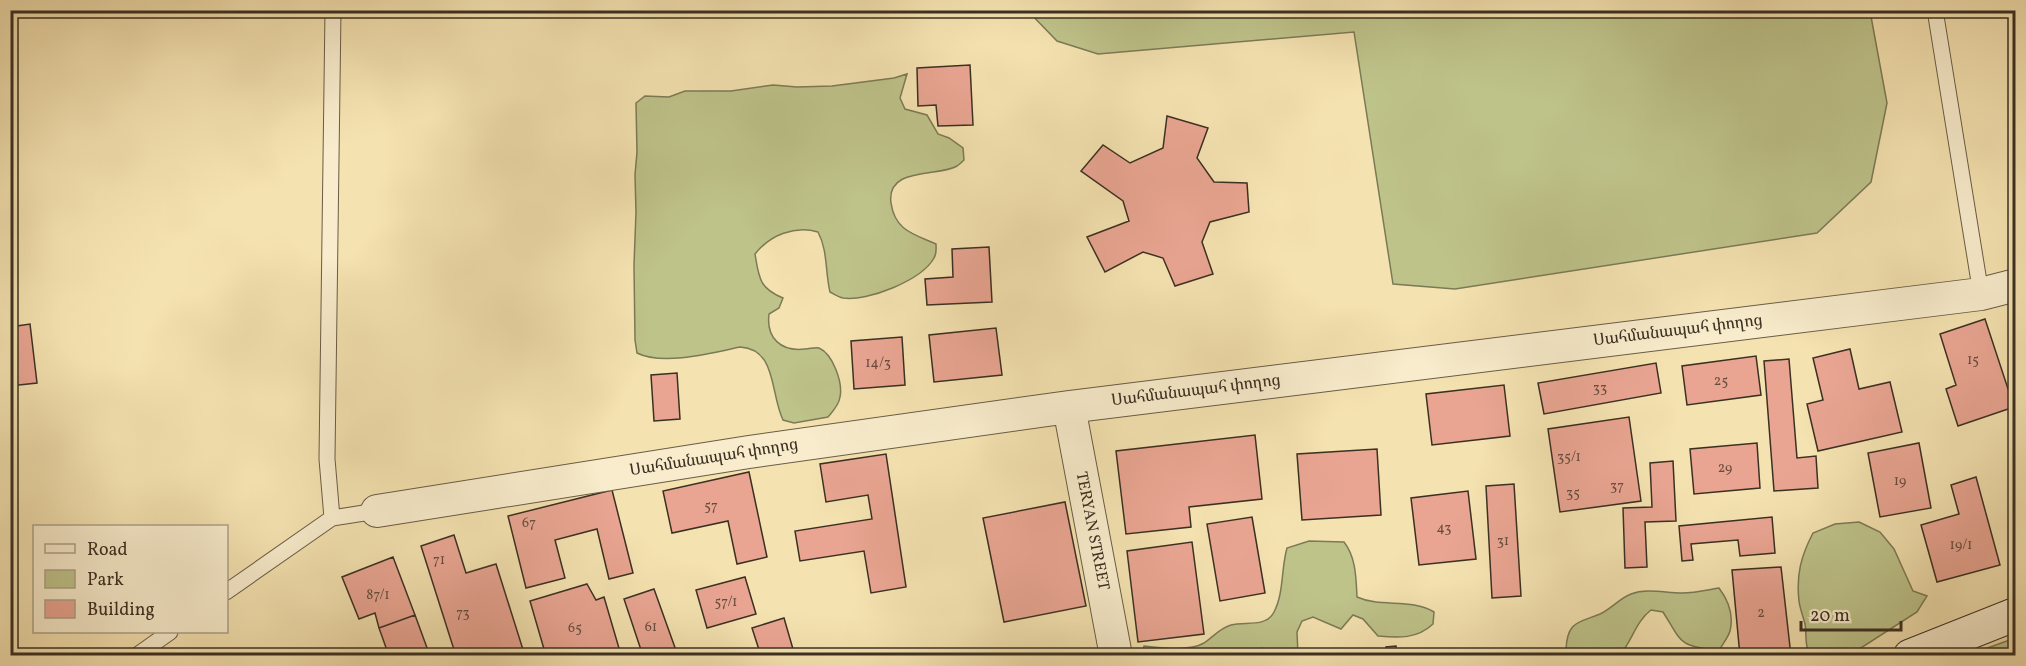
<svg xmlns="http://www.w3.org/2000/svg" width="2026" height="666" font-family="Vollkorn,'Noto Serif Armenian',serif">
  <rect width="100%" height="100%" fill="#f4e2b0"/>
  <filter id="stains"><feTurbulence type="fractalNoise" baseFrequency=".00333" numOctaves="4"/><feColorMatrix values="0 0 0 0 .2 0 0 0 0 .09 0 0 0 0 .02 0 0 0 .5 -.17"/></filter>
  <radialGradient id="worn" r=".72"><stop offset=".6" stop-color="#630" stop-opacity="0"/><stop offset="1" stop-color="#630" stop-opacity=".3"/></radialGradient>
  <path fill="#bec38a" stroke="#7c7a56" stroke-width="1.5" d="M1028,11H1870L1887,103L1871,182L1817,233L1455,289L1393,284L1354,32L1098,54L1057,41Z
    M907,74L900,98L905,109L927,115L938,134L949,138L963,148L964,160C962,162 960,164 957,166C939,177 886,166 891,203C895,231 914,234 936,244C936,249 937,253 934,258C922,280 867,302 843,298C838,297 834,294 830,292C825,271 828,251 818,232C795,225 770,235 755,254C759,278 759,288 783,298L779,308L769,314C766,338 781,352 805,349C810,349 814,347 819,348C833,354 843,383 840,397C839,405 833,411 828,417L794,423L783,420C770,393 777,349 740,347C712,353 663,366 637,353L635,340L634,265L636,212L635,175L637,152L636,103L645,96L669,97L685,91H731L773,85L797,87L832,86L894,78Z
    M1859,522L1880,532L1894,549L1913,591L1927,596L1917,612L1850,655H1810C1804,645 1807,635 1805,624C1803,616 1800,609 1799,601C1796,575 1801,556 1813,533L1835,524Z
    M1309,541L1344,542C1356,557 1356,578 1357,597C1381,608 1411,598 1434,612L1433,624C1417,639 1399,638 1378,636L1363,619L1353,615L1341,629L1313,617L1302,621L1297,632L1298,655H1272L1262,648L1242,655H1142L1144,646C1159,648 1191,651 1204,643C1213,637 1220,628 1231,625C1245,621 1266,628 1274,612C1284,593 1281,569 1287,548Z
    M1719,588C1728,600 1734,615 1730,631C1728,638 1721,646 1718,653L1715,650C1678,646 1682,642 1663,612L1651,610C1636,621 1632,641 1620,655H1571L1566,650C1567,621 1578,623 1600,614C1611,609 1620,598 1631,594C1647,588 1665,593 1682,593C1694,593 1707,590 1719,588Z
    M2015,638V655H1968Z"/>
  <path fill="#e9a592" stroke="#3b3022" stroke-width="1.5" d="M970,65L973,125L938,126L936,105L918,106L917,68Z
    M1167,116L1208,128L1197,158L1214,182L1247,183L1249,212L1210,222L1202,242L1213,274L1175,286L1163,258L1143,252L1105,272L1087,237L1129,221L1123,201L1081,171L1103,145L1130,163L1163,148Z
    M989,247L992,302L927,305L925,279L953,277L952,249Z
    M1985,319L2014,407L1958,426L1946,389L1956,385L1940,334Z
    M30,324L37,383L10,386V327Z
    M996,328L1002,375L934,382L929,335Z
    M902,337L905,385L854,389L851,341Z
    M1850,349L1859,389L1890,382L1902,432L1818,451L1807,404L1823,400L1813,358Z
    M1756,356L1761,395L1687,405L1682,366Z
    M1789,359L1797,458L1816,456L1818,488L1774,491L1764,361Z
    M1656,363L1661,393L1544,414L1538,383Z
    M677,373L680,419L654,421L651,375Z
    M1504,385L1510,436L1432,445L1426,394Z
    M1629,417L1641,501L1560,512L1548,429Z
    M1255,435L1262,499L1189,507L1191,527L1126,534L1116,451Z
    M1757,443L1760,488L1694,494L1690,449Z
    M1919,443L1931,508L1880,517L1868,453Z
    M1377,449L1381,515L1302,520L1297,454Z
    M886,454L906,587L871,593L864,551L800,561L795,531L872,519L868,495L826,502L820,464Z
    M1673,461L1676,521L1645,522L1647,567L1625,568L1623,508L1652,507L1650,463Z
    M749,472L767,557L737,564L728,521L672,533L663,491Z
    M1976,477L2000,565L1937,582L1921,525L1959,514L1951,485Z
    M1514,484L1521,596L1492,598L1486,486Z
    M612,490L633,573L609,579L597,529L555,540L565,578L526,588L508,516Z
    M1468,491L1476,559L1419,565L1411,498Z
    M1065,502L1086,606L1004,622L983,518Z
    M1252,517L1265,593L1220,601L1207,524Z
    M1772,517L1775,553L1740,556L1738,540L1691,544L1693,560L1682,561L1679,526Z
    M454,535L466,573L496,564L525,656H456L421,546Z
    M1192,542L1204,634L1138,642L1127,551Z
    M393,557L415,615L379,628L375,613L359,619L342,577Z
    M1781,567L1791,656H1740L1732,570Z
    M745,577L756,614L707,628L696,590Z
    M587,584L596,600L604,597L621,655L546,656L530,601Z
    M654,589L678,656H643L624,599Z
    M415,615L430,656H389L379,628Z
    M784,618L795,656H761L752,628Z
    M1396,646L1397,656H1387L1386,647Z"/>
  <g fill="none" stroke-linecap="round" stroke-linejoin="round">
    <defs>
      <path id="lane" d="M1935,10L1981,294
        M332,518L327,459L333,10
        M226,592L332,518L377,511
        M136,656L170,632"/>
      <path id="street" d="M1069,407L1116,656
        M377,511L749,452L1069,407L1981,294L2016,285"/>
      <path id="secondary" d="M1910,656L2016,614"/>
    </defs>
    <use href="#lane" stroke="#695c46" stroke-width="17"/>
    <use href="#street" stroke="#695c46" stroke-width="34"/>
    <use href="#secondary" stroke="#3b3022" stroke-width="35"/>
    <path stroke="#3b3022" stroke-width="4" stroke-dasharray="4.5 3" stroke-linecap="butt" d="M2012,656L2016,654"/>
    <use href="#lane" stroke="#f8eccc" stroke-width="15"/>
    <use href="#street" stroke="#f8eccc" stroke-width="32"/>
    <use href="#secondary" stroke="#f8eccc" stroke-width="33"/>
  </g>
  <g text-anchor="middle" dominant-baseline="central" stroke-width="6" stroke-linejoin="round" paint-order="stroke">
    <g font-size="14" fill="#664d3e">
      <text x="1973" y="360">15</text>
      <text x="878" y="363">14/3</text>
      <text x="1721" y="381">25</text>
      <text x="1600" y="388">33</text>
      <text x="1569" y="457">35/1</text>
      <text x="1725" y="468">29</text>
      <text x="1900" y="481">19</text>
      <text x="1617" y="486">37</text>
      <text x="1573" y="493">35</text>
      <text x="711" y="506">57</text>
      <text x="529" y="523">67</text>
      <text x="1444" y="528">43</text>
      <text x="1503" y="541">31</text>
      <text x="1961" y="545">19/1</text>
      <text x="439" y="560">71</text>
      <text x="378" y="595">87/1</text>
      <text x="726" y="602">57/1</text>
      <text x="463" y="613">73</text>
      <text x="1761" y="613">2</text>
      <text x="651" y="627">61</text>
      <text x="575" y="628">65</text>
    </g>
    <g font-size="16" fill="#3b3022" stroke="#f8eccc">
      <text transform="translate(1678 331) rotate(-7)">Սահմանապահ փողոց</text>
      <text transform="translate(1196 391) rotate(-7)">Սահմանապահ փողոց</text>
      <text transform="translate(714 458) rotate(-9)">Սահմանապահ փողոց</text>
      <text transform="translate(1092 531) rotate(79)">TERYAN STREET</text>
    </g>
  </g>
  <rect width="2026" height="666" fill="none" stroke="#f4e2b0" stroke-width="36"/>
  <rect x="12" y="12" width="2002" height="642" fill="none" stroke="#3b3022" stroke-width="3"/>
  <rect x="18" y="18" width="1990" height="630" fill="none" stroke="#3b3022" stroke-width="1.5"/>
  <rect x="33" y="525" width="195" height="108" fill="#f8eccc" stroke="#aca188" stroke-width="1.5"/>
  <rect x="45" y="544" width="30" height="9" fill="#f8eccc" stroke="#aca188" stroke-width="1.5"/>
  <text x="87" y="555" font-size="18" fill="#3b3022">Road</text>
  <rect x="45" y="570" width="30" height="18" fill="#bec38a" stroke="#aca188" stroke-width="1.5"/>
  <text x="87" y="585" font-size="18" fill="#3b3022">Park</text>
  <rect x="45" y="600" width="30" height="18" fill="#e9a592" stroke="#aca188" stroke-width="1.5"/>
  <text x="87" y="615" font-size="18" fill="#3b3022">Building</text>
  <path d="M1801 621v9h100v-9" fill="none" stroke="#3b3022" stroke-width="3"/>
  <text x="1810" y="621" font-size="18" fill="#3b3022" stroke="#f8eccc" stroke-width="4.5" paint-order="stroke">20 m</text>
  <rect width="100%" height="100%" filter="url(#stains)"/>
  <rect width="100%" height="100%" fill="url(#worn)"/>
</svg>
